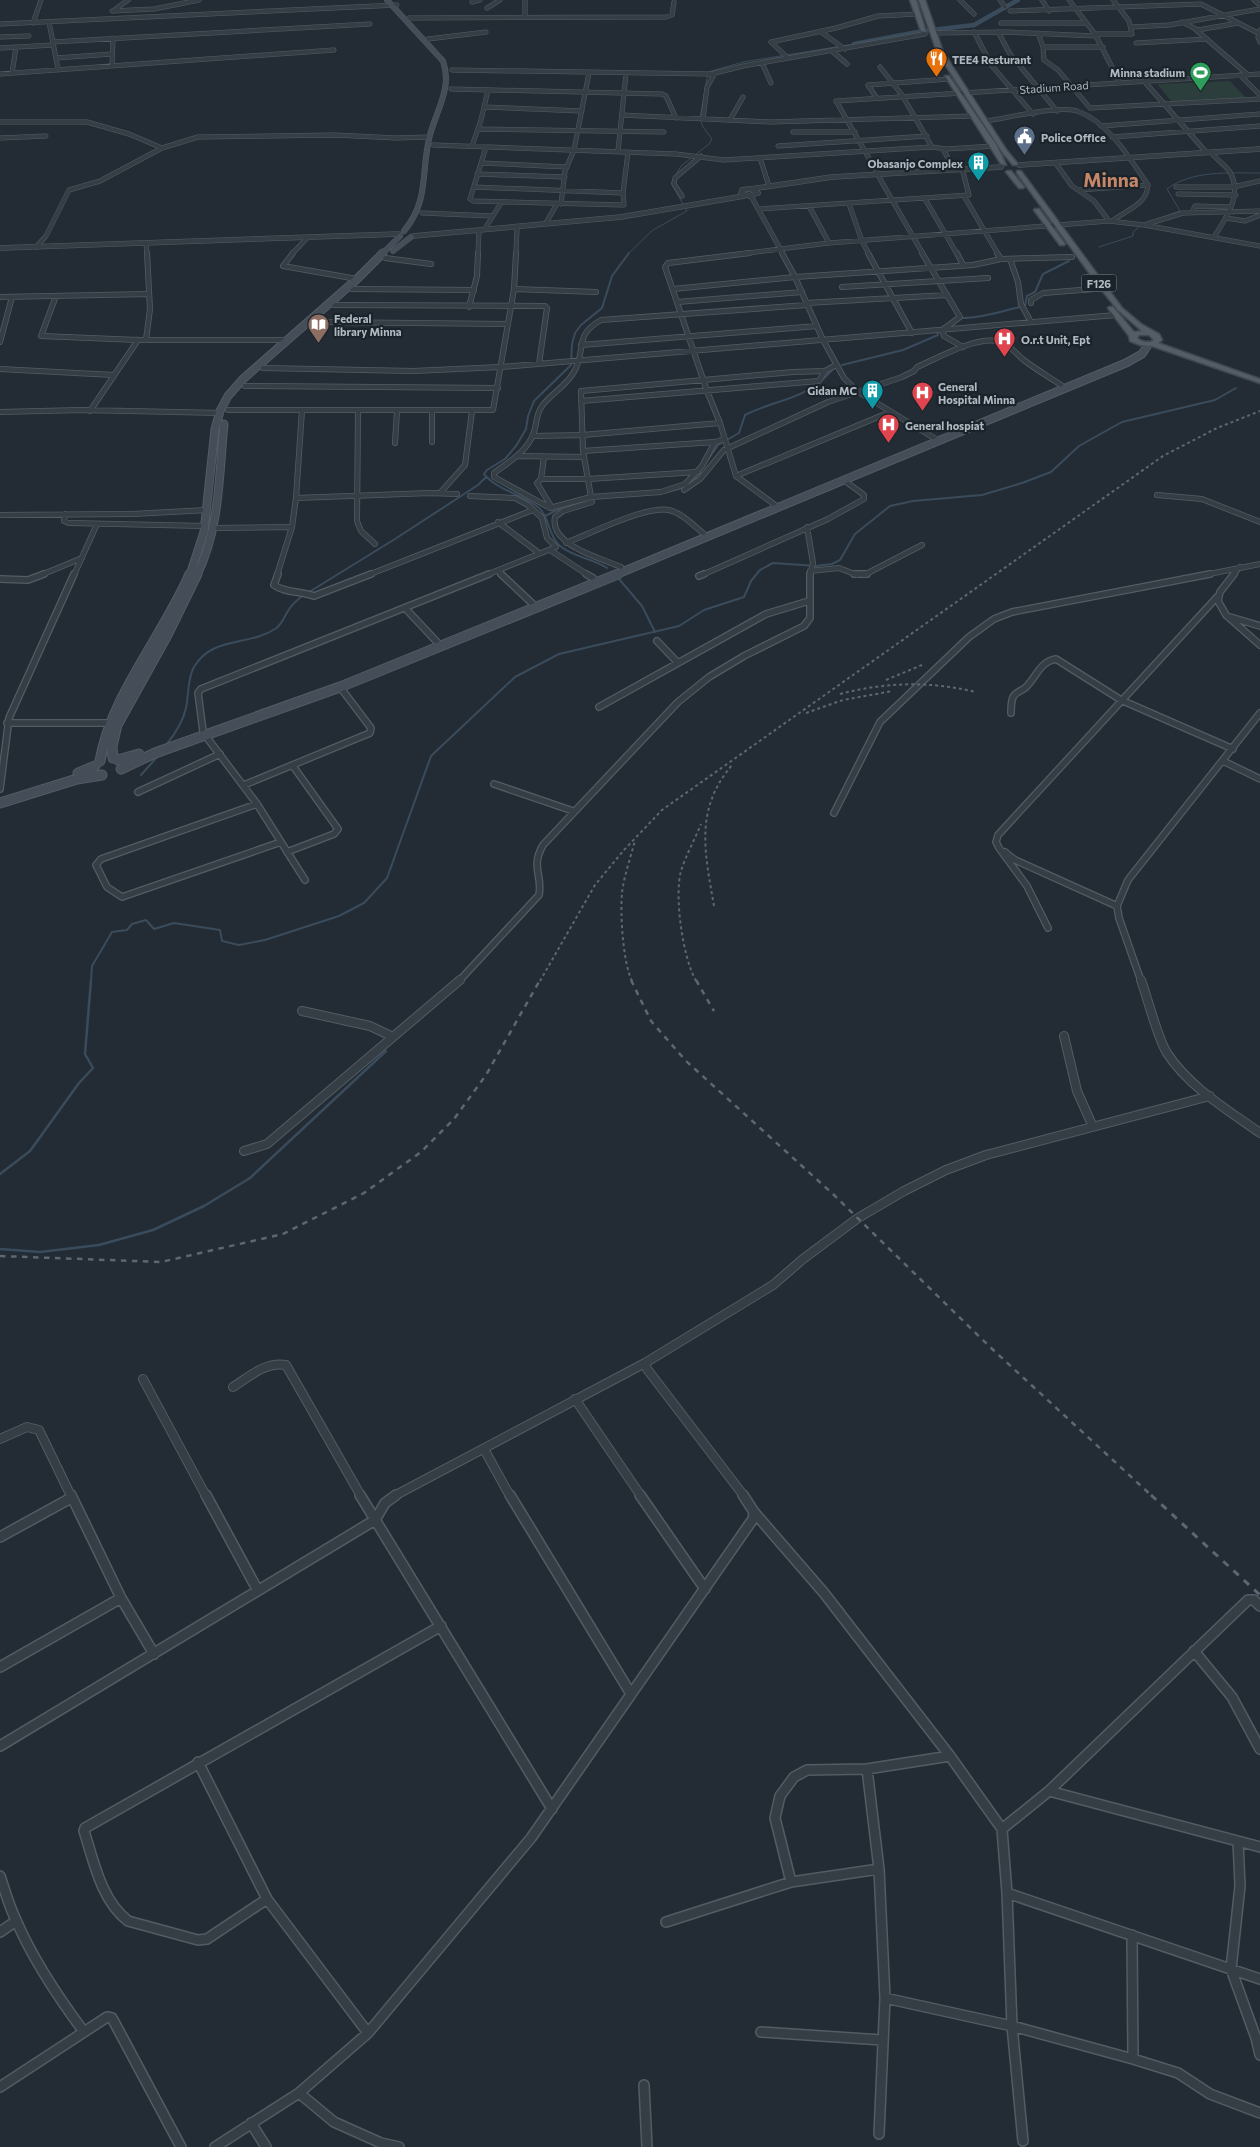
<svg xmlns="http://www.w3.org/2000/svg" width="1260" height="2147" font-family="Commissioner,sans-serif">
  <rect width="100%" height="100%" fill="#232c34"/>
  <path fill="#2b3e3c" d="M1230,81L1246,98L1172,102L1157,84Z"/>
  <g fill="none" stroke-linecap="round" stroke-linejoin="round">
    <path stroke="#3a4b5c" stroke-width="1" d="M1146,223L1180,211L1167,189C1192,170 1230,173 1260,173
      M1099,247L1133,236V232L1139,227
      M628,254L653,230L687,211L671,183L681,166L709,144L712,139L703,127L700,118L708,72L743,62L854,44"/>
    <path stroke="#3a4b5c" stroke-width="2" d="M963,318C984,318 1004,310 1025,306L1027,296L1035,292L1043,274L1069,261
      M842,365L903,350L938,335L937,332
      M664,493L679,489L695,479L718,445L739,433L745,415C779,398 805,401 833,369
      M545,516L567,505
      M607,568C592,558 572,557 559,545C548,535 550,518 539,508C523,494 498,491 484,474L487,470L505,459L516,446L526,429L528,416L534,401L571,365L572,344L575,333L581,325L602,308L612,276L629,253
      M619,579L642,606L655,632
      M166,745C175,734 183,722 186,708C189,695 187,679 194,667C212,636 249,646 275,629C282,625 284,617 288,611C291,605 296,601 301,597L395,539L478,485L486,477
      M141,775L158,756
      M91,981L92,966L112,932L127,930L132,924L146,920L154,929L174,923L220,930L222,941L239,945L265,940L339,916L364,903L387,878L431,756L515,677L559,654L679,626L704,610L744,597L751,581L760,570L773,563L816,566L832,564L840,560L855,534L890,506L913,501L982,495L1022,483L1051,472L1079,446L1122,422L1215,400L1236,388"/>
    <path stroke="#3a4b5c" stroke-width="2.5" d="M0,1174L30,1151L79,1083L93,1068L85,1054L91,980
      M0,1249L40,1252L99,1245L153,1230L204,1206L250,1178L386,1051"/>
    <path stroke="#3a4b5c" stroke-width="4.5" d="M854,44L923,31L974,25L1018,0"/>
    <defs>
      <path id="minor-far4" d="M525,0V17
        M960,0L974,14
        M1000,0L1005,7
        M1042,0L1049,11
        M1069,0L1095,34L1120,83
        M1254,0L1260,5
        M472,2L480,0
        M487,8L500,0
        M112,11L154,9L199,0
        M113,11L128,0
        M1010,11L1201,4L1258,33
        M409,18L666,17L672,15L674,2
        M49,22L58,69
        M1182,22L1198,30L1238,23
        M33,23L41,0
        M1001,23H1086
        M0,24L397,5
        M1132,27L1169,25L1260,9
        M1195,29L1248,75
        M1260,30L1258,37L1260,42
        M821,32L845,49
        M974,32L992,66L1033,114
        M998,32L1010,54L1057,111
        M932,33L1006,32L1096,36
        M1038,33L1043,47L1044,60L1058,70L1090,108L1260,99
        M1095,34H1132L1129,21L1113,0
        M0,37L29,36
        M428,39L486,32
        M53,42L370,24
        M1136,43L1207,39
        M1043,47H1103
        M0,48L53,45
        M832,51L847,64
        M56,58L112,54
        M788,58L771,42L836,28L878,16L918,14
        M762,63L771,83
        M112,65L113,38
        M880,67L902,95L932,147
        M452,70L711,74L743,66L925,34
        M12,73L16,47
        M0,74L334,50
        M1240,75L1260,95
        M1144,81L1206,152
        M451,89L662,94L666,96L676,118
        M876,97L868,85L949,79
        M484,107L582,111
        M622,115L770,122L973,116
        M703,119L707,87L715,73
        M730,120L743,97
        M986,121C1008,118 1058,105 1077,111C1109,122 1130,159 1148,185C1147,205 1126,210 1112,221
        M0,122H87L129,134L162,148
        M1101,126L1260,114
        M478,129L664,132
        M793,132H855
        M1112,137L1260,126
        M0,138L46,136
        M433,145L676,154L724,160L932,147L946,149L994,146
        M472,146L481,120L488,90
        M778,146L927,136
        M486,147L470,199L473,201L624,205L623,193L628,152
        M943,149L954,169
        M618,151L626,74
        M1213,155C1218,160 1226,166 1230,172C1243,195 1226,218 1214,237
        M760,158L769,186
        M481,163L567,167
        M1057,165L1072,186L1094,201L1109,221
        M477,174L565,177
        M878,174L836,101L1260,74
        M879,177L923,254
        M474,187L623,193
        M1176,187H1233
        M1233,187L1260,181
        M1079,190L1148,185
        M1178,194L1236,195
        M682,196L674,184L675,178L701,156
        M751,196L783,254
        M964,196L998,254
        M925,199L957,254
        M561,204L565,171L574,150L589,73
        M849,204L862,241L869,254
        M809,206L829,243
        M759,209L969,195L963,172
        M1193,210L1195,206L1231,207
        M422,213L493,216
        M1226,218L1245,221L1260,215
        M547,221L557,204
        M1147,224L1183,213L1260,211
        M486,227L501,203
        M146,243L147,254
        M36,247L46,236L69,190L100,181L162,148L198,137L335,135L396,138L429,137
        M292,254L307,238
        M478,254L479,231
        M516,254L517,227
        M740,254L829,243L1109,221L1144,225L1260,246"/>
      <path id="minor-far3" d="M293,253L283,266L357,279
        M750,253L668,263L665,267L707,391L720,423L736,476L779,508
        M782,253L795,277L823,340L844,378L857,391L939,441
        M868,253L912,333
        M922,253L960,317L942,330L944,336L963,347
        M957,253L963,265
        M997,253L1001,259
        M385,258L431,264
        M1010,259L1018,282L1021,304L1031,322
        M842,287L988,278
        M352,289L474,290
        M514,289L596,292
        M673,289L795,277L973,265L1001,259L1072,257
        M56,296L41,336L138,340H289
        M0,297L149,294
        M677,302L802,292
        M806,303L947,295
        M1031,303V300L1043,293L1094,289
        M334,305L545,306L547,308L539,364
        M469,307L477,276L478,253
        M316,322L507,324
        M146,340L150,309L147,253
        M0,342L12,297
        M581,345L817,326
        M263,368L413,371L501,367L1116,315
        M0,369L114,375
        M245,386L498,388
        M581,401L819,381L825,371
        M228,410H493L514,289L516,253
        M90,411L138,340
        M358,411L357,521L361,531L375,544
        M432,411V442
        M0,412L82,410L221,413
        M533,436L583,435L720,423
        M715,442L702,466L685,484L661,492L591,497L550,508L494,477V473C509,462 528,451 534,432C537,423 536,414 542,406C551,394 566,386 574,372C587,349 573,336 601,320L807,305
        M395,443L397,411
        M583,451L715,442L725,439
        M517,456L584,457
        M544,457L541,479L537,483L552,508
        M736,476L890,412
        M541,479H588L698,472
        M684,490L700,479L724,450L828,402L902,377L914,371L917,367C938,358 974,337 997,341C1009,343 1017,355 1025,361C1037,370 1049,377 1061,385
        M440,493L465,465L472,411
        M1157,495L1202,499L1260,522
        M470,496L515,498L528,505L542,518L547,538L556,547L486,575
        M591,497L583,451L581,391L793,372L825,371L836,365
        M296,498L430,493L457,494
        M592,502L563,511L555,517C549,545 601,558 621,567
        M65,514L64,521L69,523L206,526
        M0,515L133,514L207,510
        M498,522L539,553
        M807,527L813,563L810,575
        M214,528L292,527
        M566,543C589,534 647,505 669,510C682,513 694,526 704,534
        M550,550L588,575
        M498,571L502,575
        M810,571L839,568L857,575
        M41,575L82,558
        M74,575L97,524
        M277,575L292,527L296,498L302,410
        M368,575L533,510
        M702,575L828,519L864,499V495L845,481
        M864,575L922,545
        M1204,575L1260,564
        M1233,575L1240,567"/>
      <path id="minor-far2" d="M278,574L274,585C284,593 302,591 314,596L371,574
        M501,574L536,607
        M586,574L593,578
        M854,574H867
        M1234,574L1220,592L1218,601L1226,615L1260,645
        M699,576L704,574
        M0,579L28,580L44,574
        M405,608L437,642
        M1230,617L1260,626
        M657,641L678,663
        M599,707L766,614L809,601
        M1011,713C1011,708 1011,702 1013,697C1016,692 1021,691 1025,688C1037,677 1039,662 1056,659L1121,700L1233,749
        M7,723H110
        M203,731L198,693L201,689L489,574
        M205,735L257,804L305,880
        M1223,761L1260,779
        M494,784L573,811
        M244,785L370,733L371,728L340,687
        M0,789L9,718L74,574
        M138,792L220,754
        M257,804L101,859L96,865L107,887L122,897L281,842
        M834,813L880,722L969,637L994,619L1012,612L1210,574
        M287,852L334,834L338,829L293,766
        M1005,852L1015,860L1117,906
        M1048,928L1027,886L999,848L996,842L998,835L1218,596
        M459,981L539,895C543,875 530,868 543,845L678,702L709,677L744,656L804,626L810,618V574
        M1141,981L1119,918L1117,906L1128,880L1260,713"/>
      <path id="minor-far1" d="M1141,980C1148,999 1157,1037 1167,1053C1189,1087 1228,1110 1260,1133
        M302,1011L370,1026L393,1037
        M1064,1036L1077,1091L1093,1127
        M244,1151L267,1144L460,980
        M645,1363L647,1369L744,1496
        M143,1379L206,1496
        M233,1387C249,1377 266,1361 286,1365L361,1496
        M575,1399L641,1496
        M0,1439L27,1427L39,1430L71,1496
        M484,1449L510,1496
        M394,1496L645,1363L773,1285L803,1259L858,1218L904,1191L946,1170L986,1155L1210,1096"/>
      <path id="minor" d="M71,1495L121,1598L154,1654
        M206,1495L257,1589
        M360,1495L552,1809
        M510,1495L631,1694
        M640,1495L705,1589
        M754,1512L824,1593L950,1756L1002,1829L1007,1893L1012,2026L1023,2141
        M0,1537L71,1498
        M1194,1651L1232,1697L1260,1749
        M0,1667L121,1598
        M0,1746L375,1520L385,1503L396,1495
        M198,1762L267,1899L368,2033
        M867,1769L879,1869L885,1998L879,2134
        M1049,1791L1260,1847
        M1002,1829L1049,1791L1248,1600H1254L1260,1606
        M1238,1841L1240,1886L1231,1969L1256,2038L1260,2055
        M0,1876C5,1891 9,1906 16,1920C33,1960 58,1997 84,2032
        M791,1882L775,1818L780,1796L794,1777L807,1770L867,1769L950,1756
        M1007,1893L1260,1979
        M267,1899L207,1939L198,1940L128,1921C101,1900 94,1862 84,1831L85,1828L441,1626
        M666,1922L791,1882L879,1869
        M0,1932L16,1921
        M1132,1935L1133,2059
        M885,1998L1012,2026L1133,2059L1178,2073L1210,2094L1260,2113
        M761,2032L882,2040
        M644,2085L647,2147
        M0,2087L107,2017L112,2018L181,2147
        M299,2093L334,2122L381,2143L399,2147
        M251,2123L266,2147
        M215,2147L299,2093L368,2033L531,1838L753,1519L754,1512L743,1495"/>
      <path id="tertiary" d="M1019,165L1260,149
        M748,189L755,190L758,193L749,196L741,193L742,190Z
        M751,189L832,177L1001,167
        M413,236L621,217L744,196
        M0,248L399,234"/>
      <path id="secondary-far2" d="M387,0L443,61C453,89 435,112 429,139C421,174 429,201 404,231
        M393,251L411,237
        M382,254L400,236"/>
      <path id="secondary-far1" d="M190,575L204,532L215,429L220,411L228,396L243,379L357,279L383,253
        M197,575C220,528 219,475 224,424
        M615,575L1126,363L1142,354L1148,345"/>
      <path id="secondary" d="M113,758L112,746L117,725L167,635L197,574
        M118,760L139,754
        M100,761C111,696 164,635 190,574
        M121,769L155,753L340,687L618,574
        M78,773L95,766
        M0,803L77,779L102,775"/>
      <path id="primary" d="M910,0H916L926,32L921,31Z
        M919,0H925L943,52L1007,151L1018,164L1017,165H1013L1003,153L937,52Z
        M945,76H949L997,146L1006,165L1001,164Z
        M1007,171H1011L1024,187L1023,188H1019L1006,172Z
        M1017,171H1021L1122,308L1141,324L1159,334L1162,340L1158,343L1260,379V383L1152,346L1140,345L1130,341L1129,336L1108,308L1109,307H1113L1134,332L1142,331L1118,310L1101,289L1017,173ZM1139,335H1149L1154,340C1148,344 1142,342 1137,338Z
        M1035,209H1039L1065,244L1064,245H1060L1034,210Z"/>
    </defs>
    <use href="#minor-far4" stroke="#535c63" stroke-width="5"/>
    <use href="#minor-far3" stroke="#535c63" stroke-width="6"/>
    <use href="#minor-far2" stroke="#535c63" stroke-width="8"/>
    <use href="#minor-far1" stroke="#535c63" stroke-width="10"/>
    <use href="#minor" stroke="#535c63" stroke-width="12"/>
    <use href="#tertiary" stroke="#535c63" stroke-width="5.5"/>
    <use href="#secondary-far2" stroke="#535c63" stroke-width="6"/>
    <use href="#secondary-far1" stroke="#535c63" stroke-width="9"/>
    <use href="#secondary" stroke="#535c63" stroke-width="11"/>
    <use href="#primary" stroke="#3f474f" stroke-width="3"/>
    <use href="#minor-far4" stroke="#363e45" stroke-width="4"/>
    <use href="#minor-far3" stroke="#363e45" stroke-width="4.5"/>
    <use href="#minor-far2" stroke="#363e45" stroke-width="5.5"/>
    <use href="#minor-far1" stroke="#363e45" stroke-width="8"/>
    <use href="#minor" stroke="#363e45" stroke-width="9"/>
    <use href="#tertiary" stroke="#363e45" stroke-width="4.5"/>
    <use href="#secondary-far2" stroke="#444d58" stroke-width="5"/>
    <use href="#secondary-far1" stroke="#444d58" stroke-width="7"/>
    <use href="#secondary" stroke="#444d58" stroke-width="9"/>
    <use href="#primary" fill="#545d65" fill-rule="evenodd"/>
    <path stroke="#5d6771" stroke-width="2" stroke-dasharray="3 3" stroke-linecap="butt" d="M886,680L922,665
      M840,694C886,682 929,681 976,692
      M806,713L843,700L893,691
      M714,906C705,853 694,810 732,765
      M540,981L595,885L624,850L662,810L1163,456L1217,428L1260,411
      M632,981C623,963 620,914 622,893C624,875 631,857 635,840
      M696,981C683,958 674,897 681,871C686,855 695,839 701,824"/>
    <path stroke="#5d6771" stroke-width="2.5" stroke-dasharray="5.5 5.5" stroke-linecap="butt" d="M631,980L651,1021L686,1061L834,1195L990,1347L1152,1496
      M696,980L714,1011
      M0,1256L161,1262L283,1234L364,1193L421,1152L454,1119L486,1075L540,980"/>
    <path stroke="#5d6771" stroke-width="3" stroke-dasharray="7 7" stroke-linecap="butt" d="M1151,1495L1260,1595"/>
  </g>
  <defs>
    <symbol id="restaurant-pin" viewBox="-11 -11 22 30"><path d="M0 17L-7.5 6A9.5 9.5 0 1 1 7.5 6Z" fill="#e8710a" stroke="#1b232a"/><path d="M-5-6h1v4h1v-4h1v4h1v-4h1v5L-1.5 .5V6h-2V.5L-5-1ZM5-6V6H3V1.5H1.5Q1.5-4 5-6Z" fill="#fff"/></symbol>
    <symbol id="stadium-pin" viewBox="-11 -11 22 30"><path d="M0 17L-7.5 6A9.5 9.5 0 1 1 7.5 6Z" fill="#2e9e5b" stroke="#1b232a"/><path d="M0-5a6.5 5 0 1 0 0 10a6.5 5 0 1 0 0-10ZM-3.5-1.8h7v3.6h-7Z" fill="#fff"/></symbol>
    <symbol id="civic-pin" viewBox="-11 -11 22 30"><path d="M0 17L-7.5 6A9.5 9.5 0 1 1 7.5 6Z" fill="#5c6f8a" stroke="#1b232a"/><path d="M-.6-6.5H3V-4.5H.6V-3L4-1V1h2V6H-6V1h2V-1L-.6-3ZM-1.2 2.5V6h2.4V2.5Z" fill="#fff"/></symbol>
    <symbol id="building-pin" viewBox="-11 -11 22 30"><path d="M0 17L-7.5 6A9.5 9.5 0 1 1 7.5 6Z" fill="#0f9aa8" stroke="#1b232a"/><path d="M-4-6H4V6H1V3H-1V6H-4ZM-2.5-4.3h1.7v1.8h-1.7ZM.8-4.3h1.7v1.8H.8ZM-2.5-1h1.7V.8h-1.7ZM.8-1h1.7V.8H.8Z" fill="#fff"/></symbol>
    <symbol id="library-pin" viewBox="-11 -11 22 30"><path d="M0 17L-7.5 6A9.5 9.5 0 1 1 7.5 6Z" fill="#8d6e63" stroke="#1b232a"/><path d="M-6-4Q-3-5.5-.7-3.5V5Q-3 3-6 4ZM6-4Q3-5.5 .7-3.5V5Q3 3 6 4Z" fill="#fff"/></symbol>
    <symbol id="hospital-pin" viewBox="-11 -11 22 30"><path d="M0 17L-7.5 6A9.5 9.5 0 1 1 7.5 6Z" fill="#e0444e" stroke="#1b232a"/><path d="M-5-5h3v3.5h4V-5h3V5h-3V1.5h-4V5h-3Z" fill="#fff"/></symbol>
  </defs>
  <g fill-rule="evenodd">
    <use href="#restaurant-pin" x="924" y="46" width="25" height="34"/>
    <use href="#stadium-pin" x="1188" y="60" width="25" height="34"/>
    <use href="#civic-pin" x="1012" y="124" width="25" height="34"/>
    <use href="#building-pin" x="966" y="150" width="25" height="34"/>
    <use href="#library-pin" x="306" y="312" width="25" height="34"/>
    <use href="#hospital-pin" x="992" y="326" width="25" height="34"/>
    <use href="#building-pin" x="860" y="378" width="25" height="34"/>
    <use href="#hospital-pin" x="910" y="380" width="25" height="34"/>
    <use href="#hospital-pin" x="876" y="412" width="25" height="34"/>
  </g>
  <g text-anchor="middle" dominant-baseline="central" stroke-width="4.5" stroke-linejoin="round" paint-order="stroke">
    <g font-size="11" font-weight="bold" fill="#b0b9c2" stroke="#1b232a" text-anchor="start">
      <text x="952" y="59">TEE4 Resturant</text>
      <text x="1185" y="72" text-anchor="end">Minna stadium</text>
      <text x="1041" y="137">Police Office</text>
      <text x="963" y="163" text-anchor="end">Obasanjo Complex</text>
      <text x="334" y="318">Federal<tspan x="334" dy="13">library Minna</tspan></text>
      <text x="1021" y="339">O.r.t Unit, Ept</text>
      <text x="938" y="386">General<tspan x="938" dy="13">Hospital Minna</tspan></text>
      <text x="857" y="390" text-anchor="end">Gidan MC</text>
      <text x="905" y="425">General hospiat</text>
    </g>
    <g font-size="11" fill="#b0b9c2" stroke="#1b232a">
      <text transform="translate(1054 87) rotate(-4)">Stadium Road</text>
    </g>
    <rect fill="#1b232a" stroke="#838c94" stroke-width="1" x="1081.5" y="274.5" width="35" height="17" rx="4"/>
    <g font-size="11" font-weight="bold" fill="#b0b9c2">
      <text x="1099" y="283">F126</text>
    </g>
    <g font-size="19" font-weight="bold" fill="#c58768" stroke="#1b232a">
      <text x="1111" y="179">Minna</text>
    </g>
  </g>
</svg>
